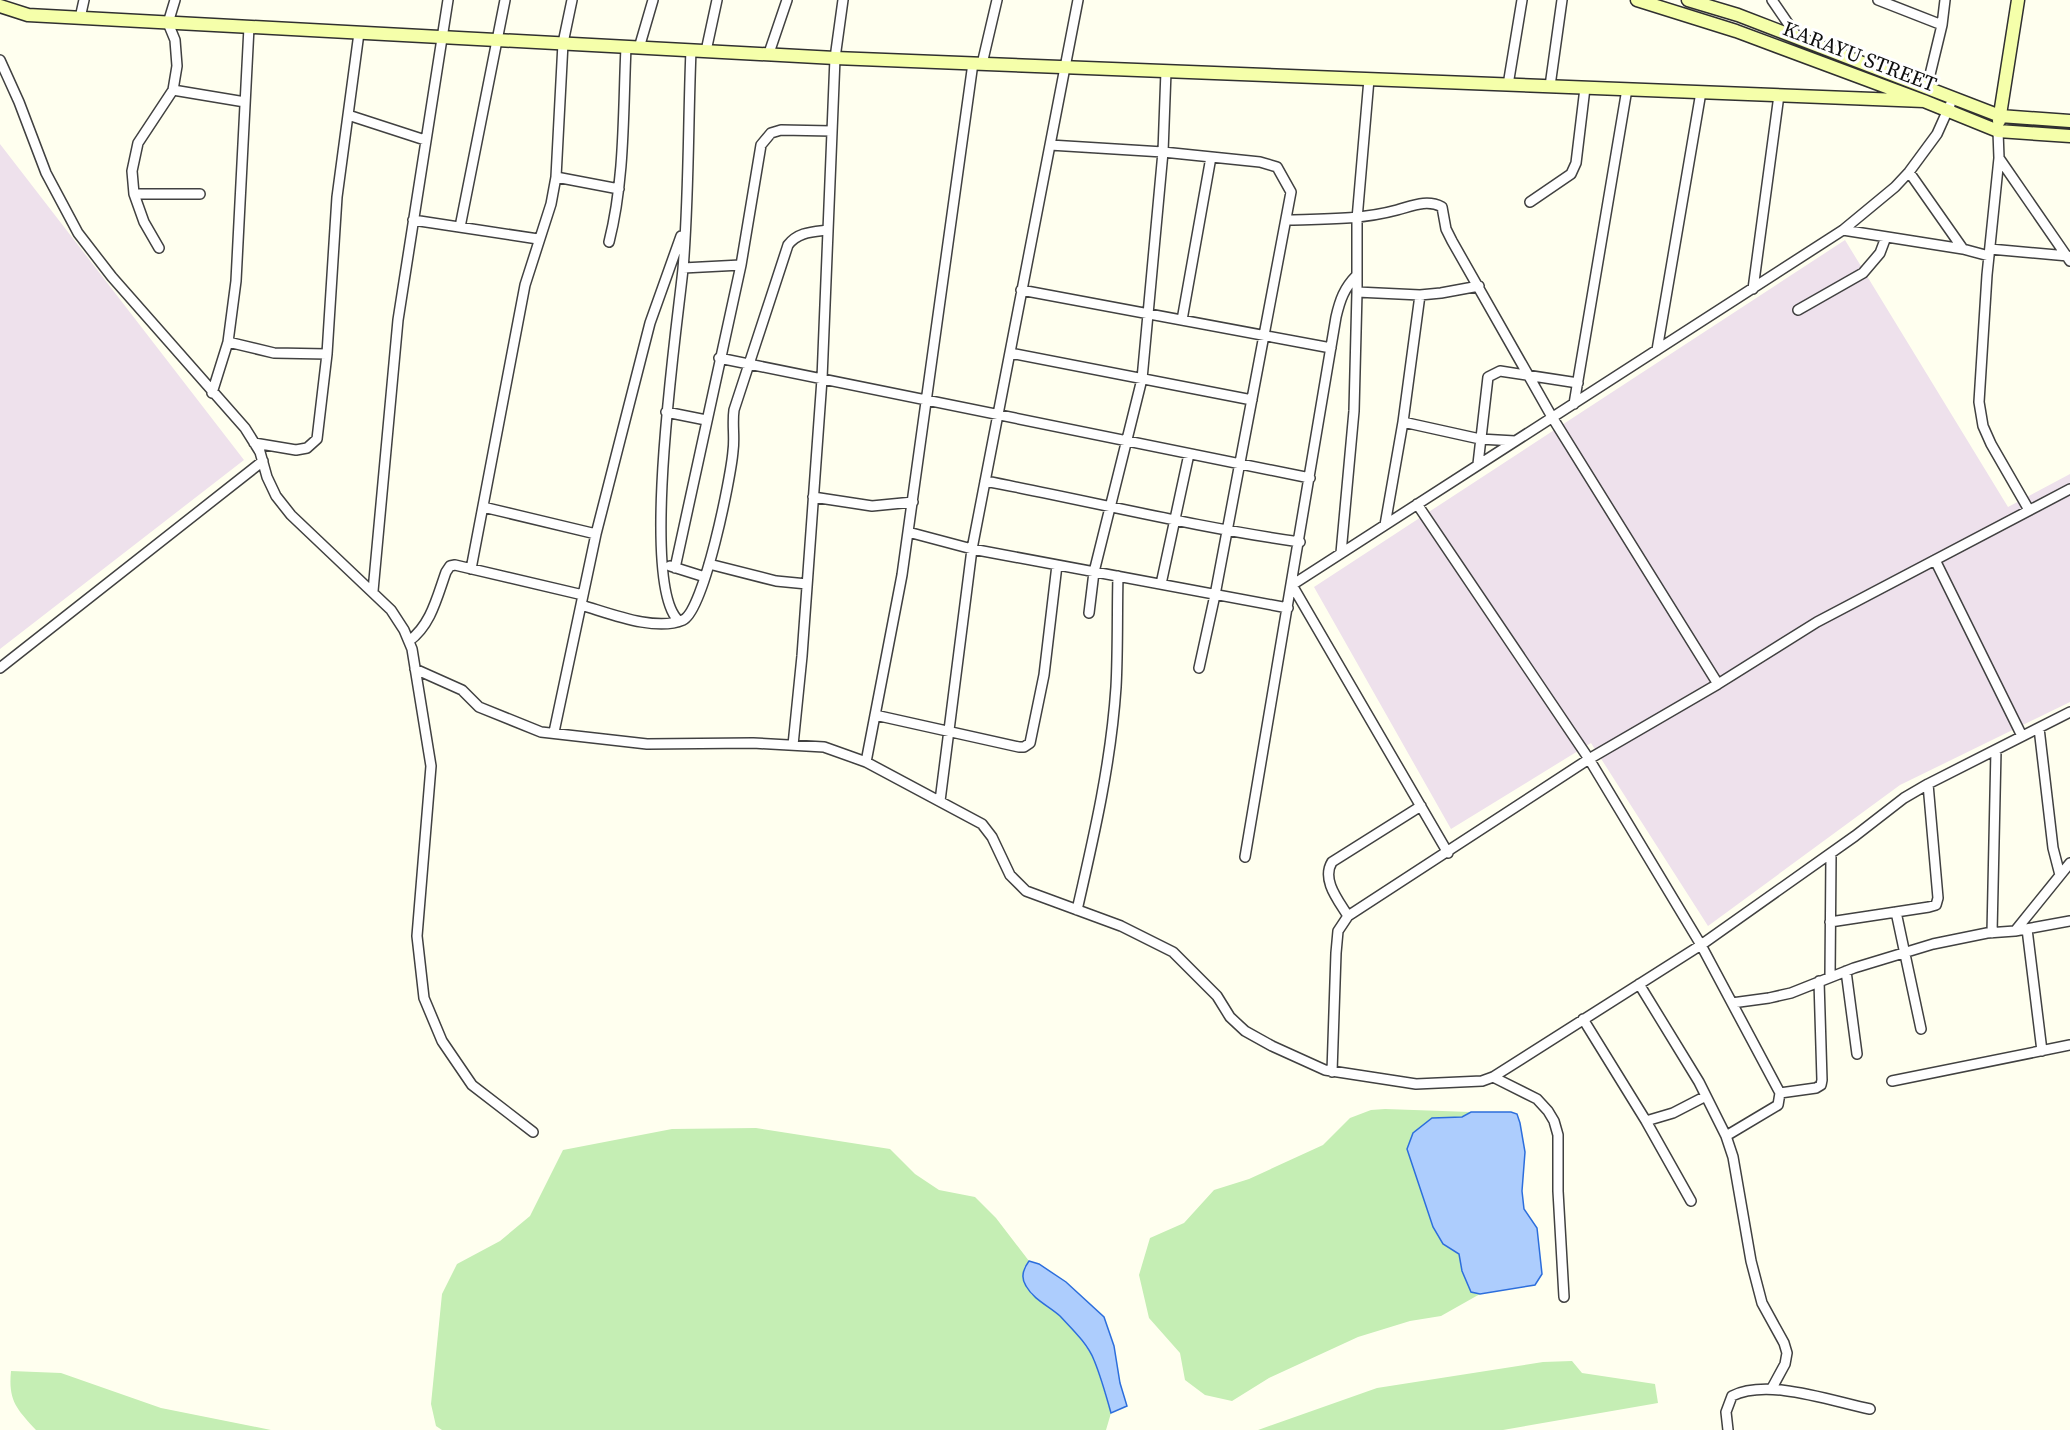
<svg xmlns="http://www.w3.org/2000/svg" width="2070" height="1430" font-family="'Source Serif 4',serif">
  <rect width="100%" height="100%" fill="#ffffef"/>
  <path fill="#eee1ec" d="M0,144L244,460L0,649Z
    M1845,240L2008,507L2070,474V702L1900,785L1708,926L1591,743L1451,829L1314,587Z"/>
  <path fill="#c5eeb4" d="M1385,1109L1471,1112L1462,1117L1432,1118L1443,1244L1459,1254L1462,1271L1471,1292L1480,1294L1441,1316L1410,1321L1358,1337L1269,1378L1232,1401L1205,1395L1185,1380L1180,1353L1149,1318L1139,1275L1150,1238L1184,1223L1214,1190L1249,1179L1323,1145L1350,1118L1371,1110Z
    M756,1128L890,1149L915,1174L939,1190L975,1197L996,1218L1029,1261L1024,1267L1031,1294L1057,1313L1075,1332L1094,1358L1111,1413L1106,1430H442L436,1426L431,1404L442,1294L457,1264L500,1241L530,1216L563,1150L672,1129Z
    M1572,1361L1582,1373L1655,1384L1658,1403L1503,1430H1258L1377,1388L1543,1362Z
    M11,1371L61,1373L161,1408L271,1430H36C17,1409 8,1401 11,1371Z"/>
  <path fill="#adcdfd" stroke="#2c6edc" stroke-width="1.5" d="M1471,1112H1511L1517,1114L1520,1123L1525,1152L1522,1191L1524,1209L1537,1228L1542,1274L1535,1285L1480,1294L1471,1292L1462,1271L1459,1254L1443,1244L1433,1227L1407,1149L1413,1133L1432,1118L1462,1117Z
    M1029,1261L1039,1264L1066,1282L1104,1317L1114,1346L1120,1383L1127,1406L1111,1413C1106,1395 1101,1377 1094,1360C1088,1344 1072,1329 1060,1316C1049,1306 1034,1300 1026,1286C1020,1277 1023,1269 1029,1261Z"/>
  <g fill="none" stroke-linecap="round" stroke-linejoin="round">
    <defs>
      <path id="street" d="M1772,0L1798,38
        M1878,0L1942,25
        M80,18L84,0
        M639,48L653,0
        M706,51L717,0
        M769,53L787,0
        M0,60L19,102L46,173L78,233L112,277L245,428L260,452L267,477L276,496L291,515L391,610L404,630L412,649L431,766L417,936L424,998L442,1041L472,1085L533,1132
        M982,64L997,0
        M1508,85L1522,0
        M1550,86L1562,0
        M1927,87L1942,25L1945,0
        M173,90L245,102
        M348,115L425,140
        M1998,131L1999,158L1987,275L1979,402L1983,426L1991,444L2029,510
        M1050,145L1163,152L1260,162L1277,167L1291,192L1215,595L1199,668
        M1999,158L2070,261
        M1909,172L1963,249
        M556,177L619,189
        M134,194H200
        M1530,202L1571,174L1576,163L1585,88
        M413,220L538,239
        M1286,220C1323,219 1360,220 1397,210C1412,206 1427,199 1442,207L1446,229L1452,241L1552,417L1718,684
        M460,227L505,0
        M1843,230L1963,249L1989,256
        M609,242C625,179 623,111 626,47
        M159,248L144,222L134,194L132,171L138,143L173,90L177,66L175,40L168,23L175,0
        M1990,249L2068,256
        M683,268L741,265
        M1753,289L1779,95
        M1021,290L1331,348
        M1357,292L1420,295L1441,293L1479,286
        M1798,310L1863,273L1880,253L1886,237
        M1182,320L1211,157
        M228,342L274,353L327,354
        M1657,350L1701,92
        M1010,353L1252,400
        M719,358L1310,478
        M212,393L228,342L236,281L249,27
        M1574,404L1627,89
        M666,412L706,420
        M1403,422L1480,439L1515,441
        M254,443L296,450L307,448L317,439L327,354L337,197L359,33
        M1478,464L1488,377L1500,371L1578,383
        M985,481C1090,501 1194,527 1300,542
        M813,497L872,506L913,502
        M1417,504L1589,759L1701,945L1780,1093L1778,1105L1726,1136
        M483,507L596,534
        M1385,525L1403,422L1420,295
        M908,532L972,549L1288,608
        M1341,553L1354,411L1357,292V219L1369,79
        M1935,560L2022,736
        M709,564L776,581L807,584
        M670,566L705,577
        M675,568L741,265L761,145L771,133L781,130L832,131
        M471,569L525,285L551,204L556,177L563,43L572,0
        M1161,584L1189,454
        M373,591L398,320L448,0
        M581,605C609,613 655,632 683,620C704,611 731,477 733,451C735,438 732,424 734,410L788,245C798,232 812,232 828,230
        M1089,613L1094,572L1142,379L1163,152L1166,71
        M679,621C639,586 677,328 683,269C689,197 688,123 691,50
        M409,641C431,625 437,597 446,572L450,566L455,565L583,595
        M0,668L263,461
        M415,669L462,690L479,707L541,732L647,744L753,743L824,747L866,762L982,824L992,837L1010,875L1026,891L1121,926L1173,952L1217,996L1230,1017L1245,1031L1272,1046L1325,1070L1416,1084L1482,1081L1493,1077L1701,945L1855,836L1904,798L1928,784L2070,712
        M875,715L1019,747H1024L1030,743L1044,675L1057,565
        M2039,728L2053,848L2060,875
        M554,732L596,534L650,323L681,236
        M793,745L802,656L822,379L835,58L843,0
        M866,762L902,575L973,63
        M940,801L972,549L1078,0
        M1448,853L1292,585L1843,230L1895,187L1909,172L1937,134L1950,105
        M1245,857L1336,317C1340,300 1344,288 1357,275
        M1077,910C1094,836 1111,763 1116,687C1118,650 1117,613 1118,576
        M1896,912L1921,1029
        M1348,916C1339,901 1321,880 1332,862L1421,806
        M1830,922L1929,907L1936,905L1938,898L1928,784
        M2027,929L2042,1051
        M2015,931L2070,863
        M1992,933L1996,750
        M1846,971L1857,1054
        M1830,977L1831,854
        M1639,984L1699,1082L1726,1136L1733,1157L1751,1261L1762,1303L1784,1343L1787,1353L1785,1364L1772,1388
        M1732,1003L1769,998L1791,993L1854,968L1933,944L1987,933L2015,931L2070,921
        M1583,1019L1646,1121L1691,1201
        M1332,1072L1336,953L1338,931L1348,916L1589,759L1718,684L1817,622L2070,489
        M1493,1077L1537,1099L1548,1111L1554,1121L1558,1135V1191L1564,1297
        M1892,1081L2070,1045
        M1780,1093L1816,1088L1821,1085L1822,1080L1819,981
        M1646,1121L1673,1113L1706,1096
        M1728,1430L1726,1412L1732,1396C1768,1378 1831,1401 1870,1409"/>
      <path id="secondary" d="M1637,0L1736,31L1924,101L1998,131L2070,136
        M1688,0L1738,15L2000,116L2070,121
        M0,6L28,15L835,58L1924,101
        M1999,121L2018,0"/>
    </defs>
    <use href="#street" stroke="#414141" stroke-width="12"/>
    <use href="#secondary" stroke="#303030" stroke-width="15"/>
    <use href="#street" stroke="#fff" stroke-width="9"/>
    <use href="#secondary" stroke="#f5ffaa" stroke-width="12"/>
  </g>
  <g text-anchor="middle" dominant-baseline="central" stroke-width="6" stroke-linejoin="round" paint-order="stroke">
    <g font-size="21" fill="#0e0e0e" stroke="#fff">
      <text transform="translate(1860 56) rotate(21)">KARAYU STREET</text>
    </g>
  </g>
</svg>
